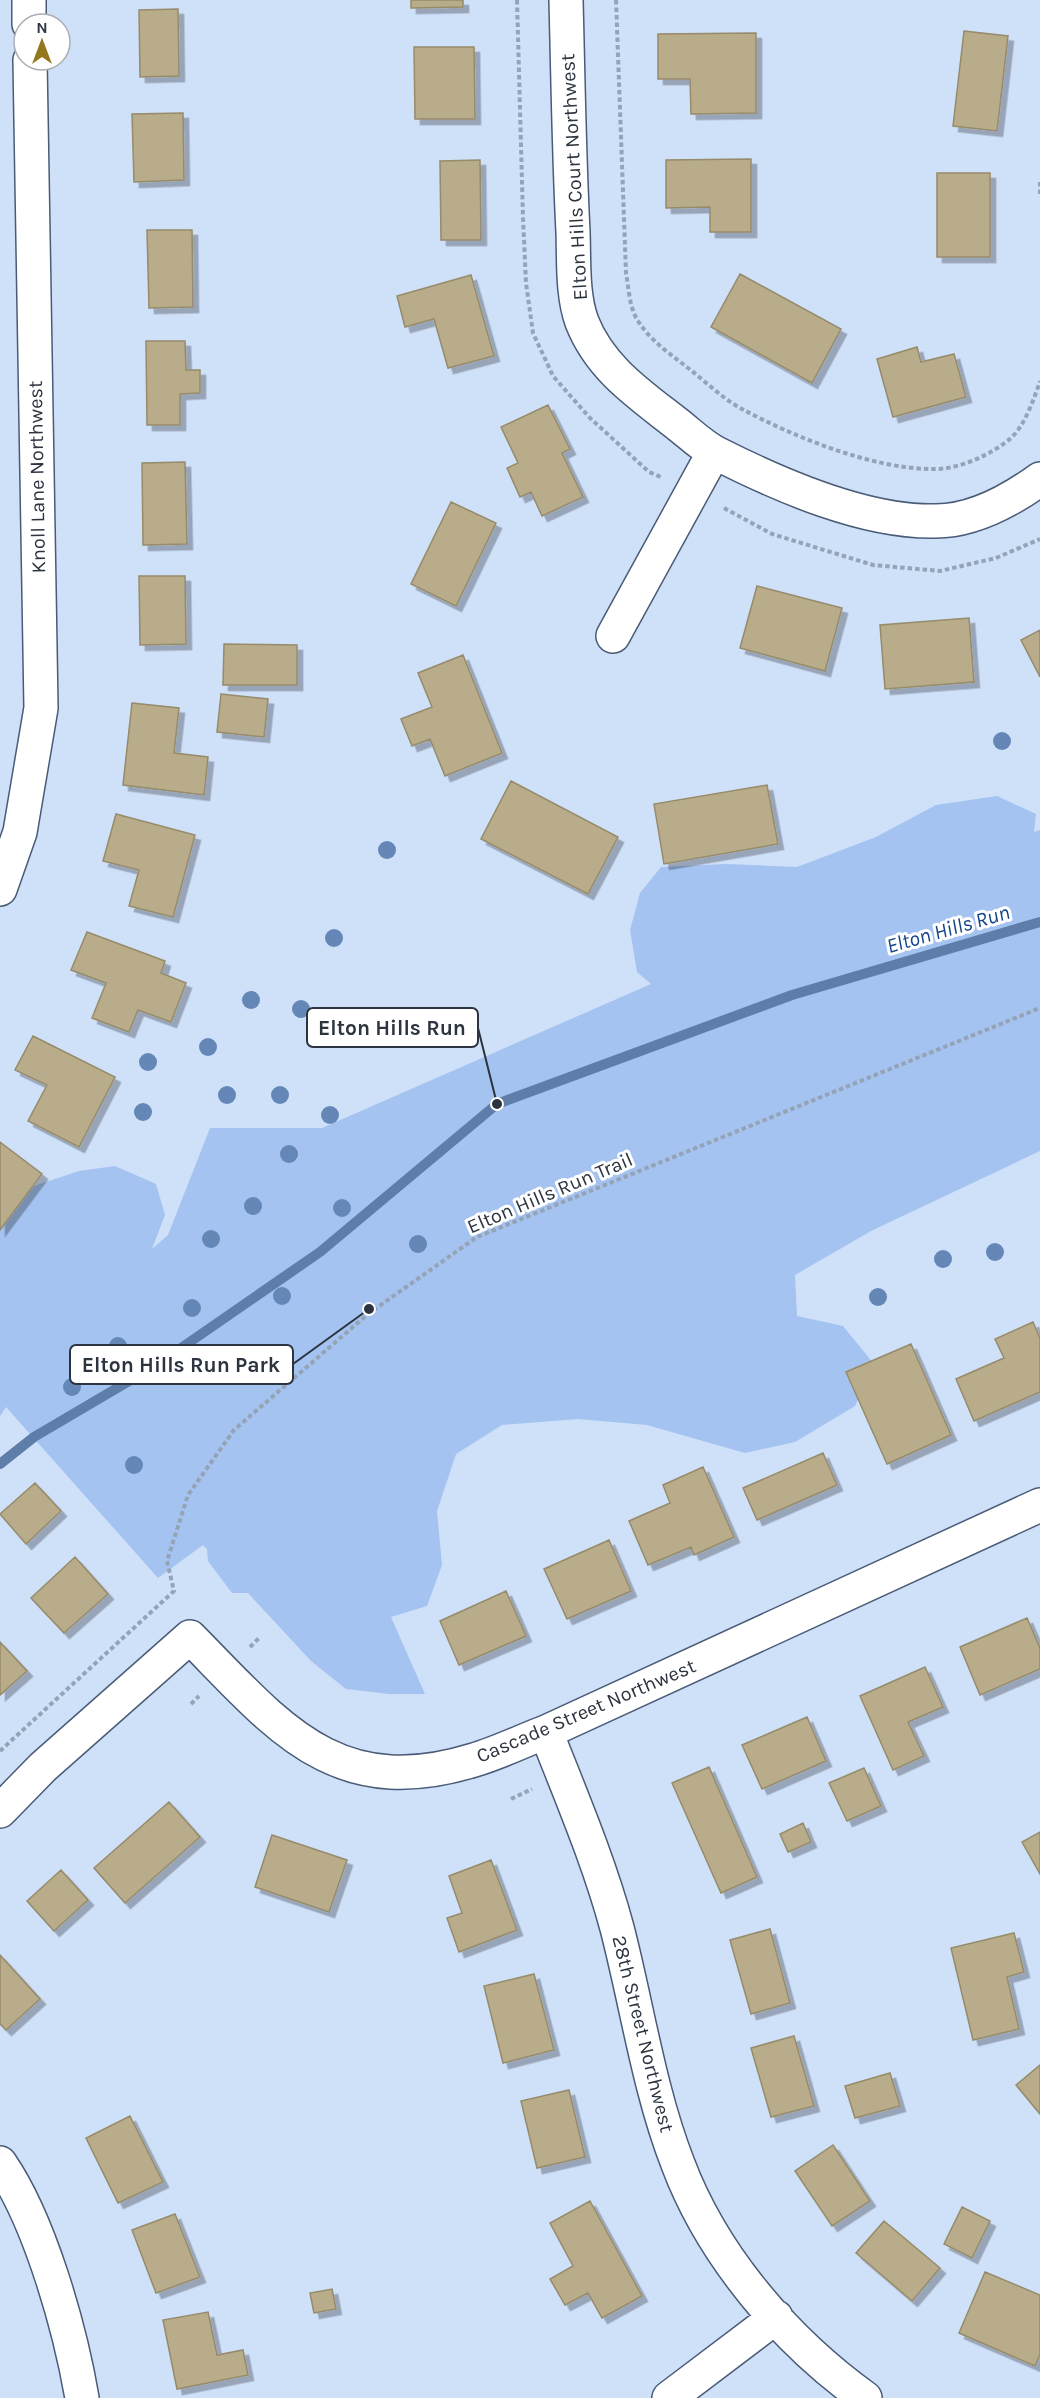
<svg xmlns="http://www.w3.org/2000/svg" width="1040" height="2398" font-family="Karla,sans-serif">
  <defs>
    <filter id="shadow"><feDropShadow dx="5.5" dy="5.5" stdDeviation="0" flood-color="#0004"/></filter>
  </defs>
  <rect width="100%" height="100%" fill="#cfe0f9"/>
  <path fill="#a4c3f0" d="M997,796L1036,814L1034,832L1040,830V1151L871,1231L795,1275L797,1316L843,1326L874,1364L855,1406L795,1442L745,1453L647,1425L578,1419L502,1425L456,1454L437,1511L442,1565L427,1606L391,1617L425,1694H389L346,1689L311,1661L248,1593H232L208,1561L207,1549L203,1545L158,1578L6,1407L0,1416V1218L25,1189L79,1171L115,1166L156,1184L165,1215L152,1249L168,1235L210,1128H322L651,984L637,972L630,930L640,893L661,867L726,864L797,867L876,837L936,805Z"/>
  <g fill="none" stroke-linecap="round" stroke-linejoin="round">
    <path stroke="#5f7da9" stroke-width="10" d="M0,1464L34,1437L158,1364L320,1252L497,1104L792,995L1040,922"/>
  </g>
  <path fill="#b8ac8a" stroke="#968b6a" stroke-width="1.5" filter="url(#shadow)" d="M411,0H463V7L411,8Z
    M178,9L179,76L140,77L139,10Z
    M964,31L1008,36L997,131L953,126Z
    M756,33V113L691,114L690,79H658V34Z
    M414,47H474L475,119H415Z
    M183,113L184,180L134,182L132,114Z
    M751,159V232H710V207L666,208V160Z
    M480,160L481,240H441L440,161Z
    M937,173H990V257H937Z
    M147,230H192L193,307L149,308Z
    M740,274L841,329L812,383L711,327Z
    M471,275L494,356L448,368L434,319L405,327L397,296Z
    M146,341H185L186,370H200V393L180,394V425H147Z
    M917,347L921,362L954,354L966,397L893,417L877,359Z
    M548,405L570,449L562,453L583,497L542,516L531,492L520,497L507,468L518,463L501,427Z
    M185,462L187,544L143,545L142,463Z
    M451,502L496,523L456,606L411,584Z
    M139,576H185L186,644L140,645Z
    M757,586L842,608L825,671L740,648Z
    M969,618L974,682L885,689L880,625Z
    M1040,630V677L1021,640Z
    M224,644L297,645V685H223Z
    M463,655L502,753L445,776L430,739L412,746L401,719L432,707L418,673Z
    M221,694L268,699L264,737L217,732Z
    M132,703L179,708L174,753L208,757L204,795L123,785Z
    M511,781L618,837L588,894L481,839Z
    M767,785L778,844L664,864L654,804Z
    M116,814L195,835L173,917L129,906L139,870L103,861Z
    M87,932L165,961L161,973L186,983L171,1022L138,1010L129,1032L92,1018L106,983L71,970Z
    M33,1036L115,1077L79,1147L28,1121L47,1085L15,1070Z
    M0,1142L42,1174L0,1230Z
    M1033,1322L1040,1338V1392L974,1421L956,1379L1004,1358L995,1339Z
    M911,1344L951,1435L887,1464L846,1372Z
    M823,1453L837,1485L757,1520L743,1488Z
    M703,1467L734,1537L694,1555L691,1547L648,1565L629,1521L670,1503L663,1485Z
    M35,1483L61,1511L26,1544L0,1514Z
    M609,1540L631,1591L567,1619L544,1569Z
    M75,1557L108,1594L64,1633L31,1598Z
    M506,1591L526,1636L459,1665L440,1621Z
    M1027,1618L1040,1648V1669L980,1695L960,1647Z
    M0,1642L27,1671L0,1695Z
    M925,1667L943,1707L908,1722L924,1756L893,1770L860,1696Z
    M807,1717L826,1761L762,1789L742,1745Z
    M709,1767L757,1877L721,1893L672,1783Z
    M864,1768L881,1806L847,1821L829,1783Z
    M169,1802L200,1837L125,1903L94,1868Z
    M803,1823L811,1842L788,1852L780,1834Z
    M1040,1832V1874L1022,1842Z
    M272,1835L347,1860L329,1912L255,1887Z
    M491,1860L517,1930L459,1952L447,1918L462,1913L449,1876Z
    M61,1870L88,1900L54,1931L27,1901Z
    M770,1929L790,2003L751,2014L730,1940Z
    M1014,1933L1024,1972L1007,1977L1019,2029L973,2040L951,1948Z
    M0,1955L40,1999L6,2030L0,2024Z
    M534,1974L554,2050L503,2063L484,1986Z
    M794,2036L814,2106L771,2117L751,2048Z
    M1040,2065V2114L1016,2085Z
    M890,2073L900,2106L855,2118L845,2086Z
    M569,2090L585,2157L537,2168L521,2101Z
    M130,2116L163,2182L118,2203L86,2138Z
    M833,2145L870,2201L832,2226L795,2171Z
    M590,2201L642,2296L602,2318L588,2293L565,2305L550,2279L573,2266L550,2223Z
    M962,2207L990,2221L972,2258L944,2244Z
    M175,2214L200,2277L156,2293L132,2230Z
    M884,2221L940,2268L912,2301L856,2253Z
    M985,2272L1040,2295V2354L1035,2366L959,2333Z
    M332,2289L336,2309L314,2313L310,2293Z
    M208,2312L217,2355L243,2350L248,2375L177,2389L163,2320Z"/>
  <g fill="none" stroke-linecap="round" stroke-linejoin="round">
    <defs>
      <path id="minor" d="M29,0V24
        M566,0C568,77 569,155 573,232C574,260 572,295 582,322C600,368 639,394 676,423C689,433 702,446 716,453C779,485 865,523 936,521C973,521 1011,500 1040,479
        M613,636L714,452
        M0,889L20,832L41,708L30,60
        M546,1732C571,1796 599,1861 617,1928C637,2005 649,2090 678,2164C713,2257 786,2341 865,2398
        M0,1811L43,1767L190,1637C278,1726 335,1803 474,1760C498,1753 522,1741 546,1732L1040,1505
        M0,2163C40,2221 70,2328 82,2398
        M669,2398L776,2317"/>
    </defs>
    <use href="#minor" stroke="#495b76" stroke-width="36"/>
    <path stroke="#95a3b7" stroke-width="4" stroke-dasharray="4.5 3" stroke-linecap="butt" d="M517,0L523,218L526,283L533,333L553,376L590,418L649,472L661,477
      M616,0L626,273C629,289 629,307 638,321C650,340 670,354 688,368C705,381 723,399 742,409C794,437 873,469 932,469C958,470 991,455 1011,438C1025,425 1034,399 1040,381
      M1040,182V197
      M724,508L772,534L873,565L940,571L996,558L1040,539
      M250,1647L260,1637
      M191,1704L199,1696
      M0,1751L174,1591L167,1561L188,1495L234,1430L368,1314L477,1237L1040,1008
      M511,1799L532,1789"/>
    <use href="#minor" stroke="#fff" stroke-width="33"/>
  </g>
  <g fill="#6487b8">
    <circle cx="1002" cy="741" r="9"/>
    <circle cx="387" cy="850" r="9"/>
    <circle cx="334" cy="938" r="9"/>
    <circle cx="251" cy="1000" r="9"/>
    <circle cx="301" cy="1009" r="9"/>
    <circle cx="208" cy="1047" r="9"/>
    <circle cx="148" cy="1062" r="9"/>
    <circle cx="227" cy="1095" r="9"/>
    <circle cx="280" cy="1095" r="9"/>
    <circle cx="143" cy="1112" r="9"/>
    <circle cx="330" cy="1115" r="9"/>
    <circle cx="289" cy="1154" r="9"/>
    <circle cx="253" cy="1206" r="9"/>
    <circle cx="342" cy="1208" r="9"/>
    <circle cx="211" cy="1239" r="9"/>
    <circle cx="418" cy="1244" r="9"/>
    <circle cx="995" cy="1252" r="9"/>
    <circle cx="943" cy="1259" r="9"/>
    <circle cx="282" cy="1296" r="9"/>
    <circle cx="878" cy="1297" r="9"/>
    <circle cx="192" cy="1308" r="9"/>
    <circle cx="118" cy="1346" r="9"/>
    <circle cx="72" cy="1387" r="9"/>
    <circle cx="134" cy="1465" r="9"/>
  </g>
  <g text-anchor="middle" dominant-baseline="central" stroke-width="6" stroke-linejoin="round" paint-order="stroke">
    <g font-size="20" fill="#2c3440" stroke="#fff">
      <text transform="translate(574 177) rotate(-93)">Elton Hills Court Northwest</text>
      <text transform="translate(37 477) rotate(-91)">Knoll Lane Northwest</text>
      <text transform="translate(550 1193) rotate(-23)">Elton Hills Run Trail</text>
      <text transform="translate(586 1711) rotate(-23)">Cascade Street Northwest</text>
      <text transform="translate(643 2034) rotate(76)">28th Street Northwest</text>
    </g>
    <g font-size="21" font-style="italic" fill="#114388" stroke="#fff">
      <text transform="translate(948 929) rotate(-16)">Elton Hills Run</text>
    </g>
  </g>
  <path fill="none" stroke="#2c3440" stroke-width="2" d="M497 1104L478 1028M369 1309L293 1364"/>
  <g fill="#2c3440" stroke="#fff" stroke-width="2">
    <circle cx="497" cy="1104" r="6"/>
    <circle cx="369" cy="1309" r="6"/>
  </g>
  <g fill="#fff" stroke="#2c3440" stroke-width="2">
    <rect x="307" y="1008" width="171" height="39" rx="6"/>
    <rect x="70" y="1345" width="223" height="39" rx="6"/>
  </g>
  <g font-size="21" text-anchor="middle" font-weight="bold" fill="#2c3440">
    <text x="392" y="1035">Elton Hills Run</text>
    <text x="181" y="1372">Elton Hills Run Park</text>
  </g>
  <g transform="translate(42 42)"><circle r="28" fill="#ffffff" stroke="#abaeb3" stroke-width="1.5"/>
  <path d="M0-4.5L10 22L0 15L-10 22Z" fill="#93781e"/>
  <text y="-9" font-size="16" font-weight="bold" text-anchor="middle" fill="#2c3440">N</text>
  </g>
</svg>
